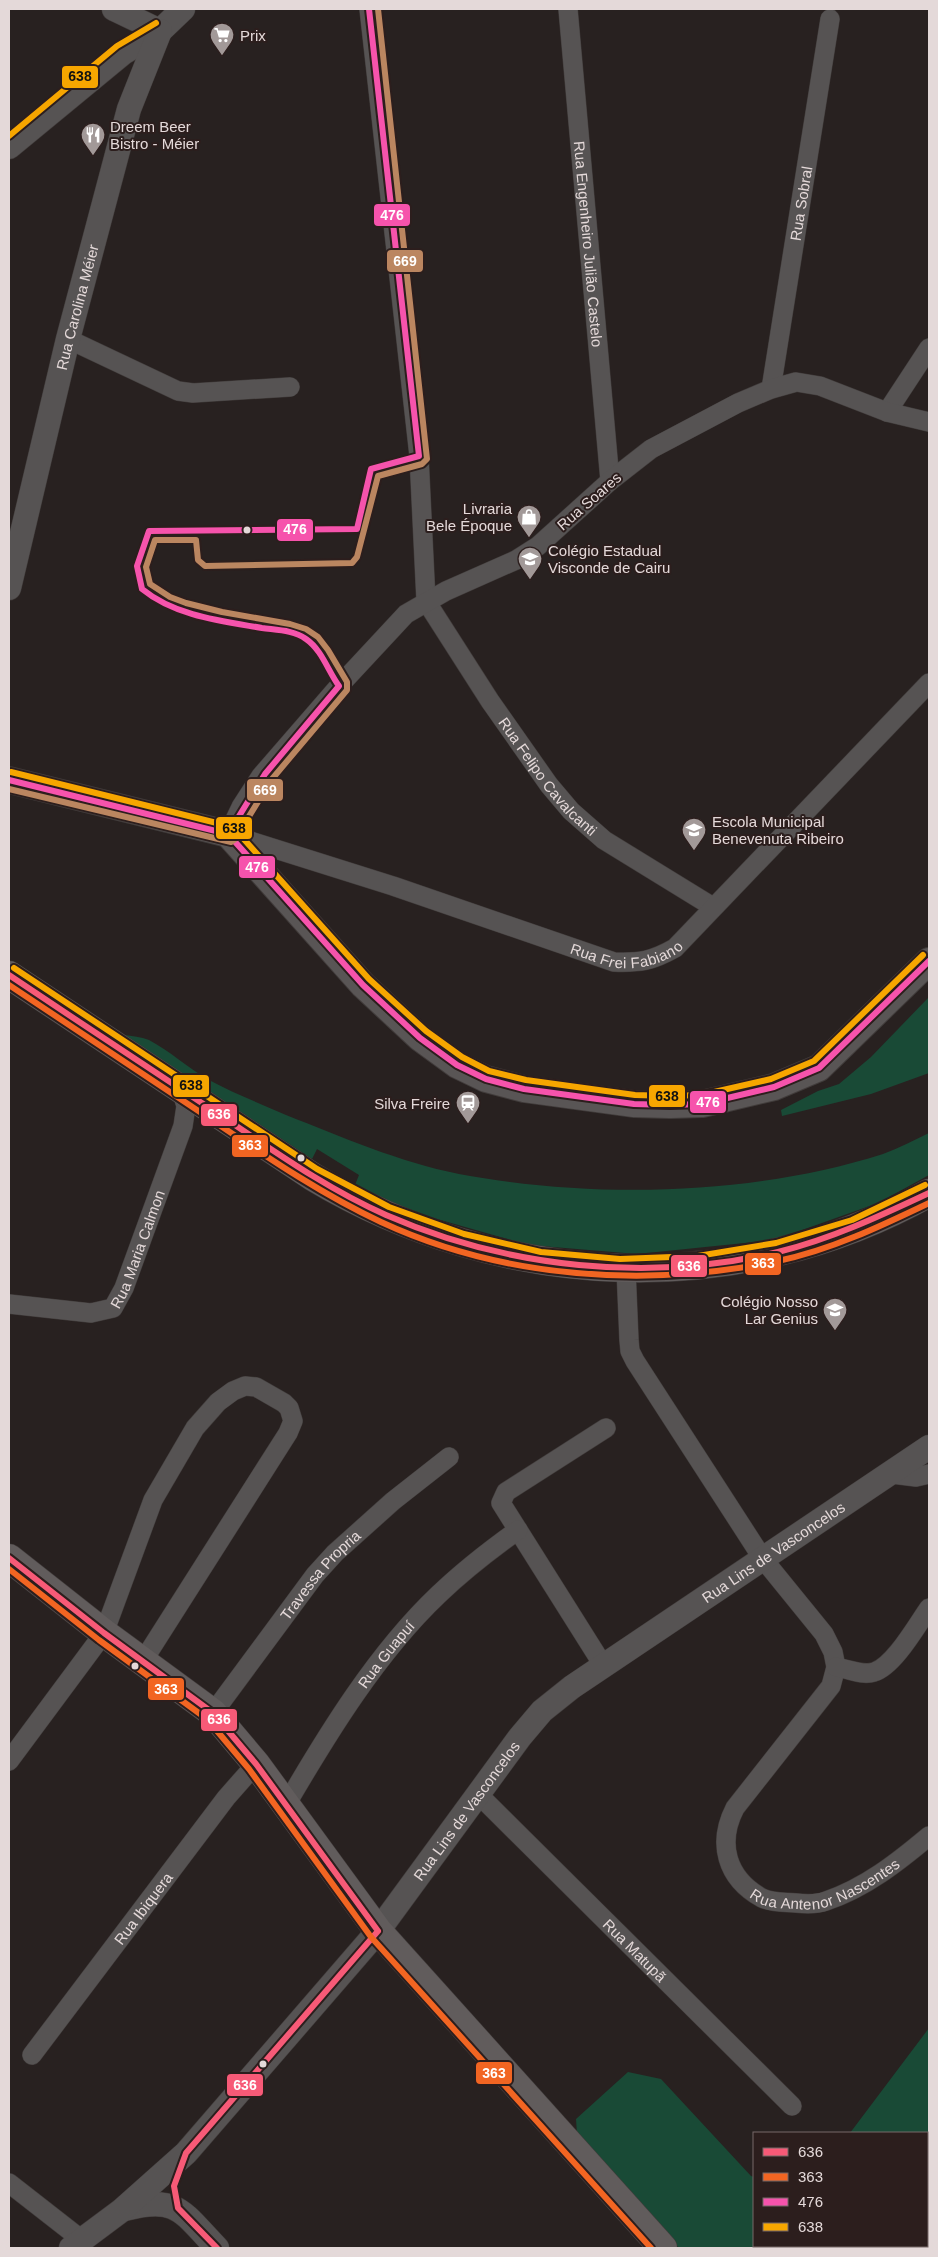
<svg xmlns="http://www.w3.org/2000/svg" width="938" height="2257" font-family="Helvetica,sans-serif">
  <rect width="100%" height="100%" fill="#282120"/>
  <path fill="#194a36" d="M929,997V1073L871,1094L782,1116L781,1110L818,1091L839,1084L871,1057Z
    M124,1035C132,1036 141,1037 149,1040C170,1051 188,1068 209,1080C233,1093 261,1104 286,1115C342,1137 399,1162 459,1174C594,1199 751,1196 883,1154C899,1148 914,1140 929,1133V1175L878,1203L774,1240L637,1254L529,1245L430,1217L358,1189L355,1185L359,1175L317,1149L312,1159Z
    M929,2028V2160L927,2162V2133H850Z
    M628,2072L661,2079L751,2176L754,2177V2246H825L822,2248H679L577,2134L576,2119Z"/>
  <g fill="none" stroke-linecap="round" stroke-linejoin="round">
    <defs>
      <g id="minor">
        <path id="s1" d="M369,9L419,456L426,601L490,701L549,785L571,811L604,840L713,907"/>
        <path id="s2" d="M568,9L610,481"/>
        <path d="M68,339L178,391L193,393L290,387"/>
        <path id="s3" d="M771,389L830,19"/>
        <path d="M887,412L929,348"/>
        <path id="s4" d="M929,422L887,412L820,386L796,382L771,389L738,403L651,449L610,481L538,546L516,560L446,591L406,614L339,686L261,776L241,807L228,834L393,886L614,962C640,963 652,961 675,948L929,683"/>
        <path id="s5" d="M626,1269L629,1340L630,1351L635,1361L763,1559L824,1634L833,1652L836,1667L831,1686L735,1808C717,1843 726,1878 762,1898C772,1903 785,1902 796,1903C805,1904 818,1904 826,1901C865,1888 898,1862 929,1836"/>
        <path id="s6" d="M9,1304L91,1313L113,1308L124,1288L183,1126L186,1106L181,1089"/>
        <path d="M892,1474L916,1477L929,1474"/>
        <path d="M603,1665L501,1503L506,1492L606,1428"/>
        <path d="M836,1667C848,1669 863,1676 874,1672C894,1666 917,1625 929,1608"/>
        <path id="s7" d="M213,1713L315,1575L335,1553L393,1501L449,1457"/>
        <path d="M9,1761L104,1633L153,1500L195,1428L218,1402L233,1391L245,1386L256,1387L284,1403L289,1408L293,1421L288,1433L143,1661"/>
        <path id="s8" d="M479,1795L792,2106"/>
        <path id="s9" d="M286,1805C328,1733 377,1653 438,1595C462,1572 490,1550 518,1530"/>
        <path id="s10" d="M32,2055L226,1798L256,1764"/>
        <path d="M9,2183L82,2240"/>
      </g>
      <g id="tertiary">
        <path d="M114,9L160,31"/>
        <path d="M9,147L123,53L160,31L183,9"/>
        <path id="s11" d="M9,588L68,339L129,109L160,31"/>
        <path d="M125,2209C178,2195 182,2212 217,2248"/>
        <path id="s12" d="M71,2248L122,2210L186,2153L378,1931L520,1737L542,1711L572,1687L929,1447"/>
      </g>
      <path id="secondary" d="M9,780L228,834L363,985L420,1038L457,1065L486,1079L524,1089L634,1104L670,1105L702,1104L774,1087L819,1068L929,961"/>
      <path id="primary" d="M9,975L313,1177C501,1290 737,1301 929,1193
        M9,1558L104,1633L213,1713L256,1764L378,1931L663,2248"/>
    </defs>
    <use href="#minor" stroke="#413c3b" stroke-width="20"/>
    <use href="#tertiary" stroke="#413c3b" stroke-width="25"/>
    <use href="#secondary" stroke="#413c3b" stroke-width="28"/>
    <use href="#primary" stroke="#413c3b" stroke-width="29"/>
    <use href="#minor" stroke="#565353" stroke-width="19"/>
    <use href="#tertiary" stroke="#565353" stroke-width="24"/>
    <use href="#secondary" stroke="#595555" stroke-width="26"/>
    <use href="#primary" stroke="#615c5c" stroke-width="28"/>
    <defs>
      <path id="bus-1" d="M9,975C79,1022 150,1069 220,1115C274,1151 327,1189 386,1215C507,1268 649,1283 778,1252C831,1239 880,1216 929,1193
        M9,1558L104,1633L213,1713L256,1764L378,1931
        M217,2248L178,2208L174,2186L186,2153L378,1931"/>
      <path id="bus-2" d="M9,985C76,1030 144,1075 212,1120C267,1157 321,1194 381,1222C504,1279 647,1288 778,1261C831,1250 881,1226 929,1203
        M9,1569L99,1640L207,1719L249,1769L371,1937L651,2248"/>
      <path id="bus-3" d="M9,780L228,834L363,985L420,1038L457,1065L486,1079L524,1089L634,1104L670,1105L702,1104L774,1087L819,1068L929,961
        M228,834L265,774L339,686C328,671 322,650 306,639C294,630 276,630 262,628C221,621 175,616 142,589L137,566L149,531L357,529L371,469L419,456L369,9"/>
      <path id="bus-4" d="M9,136L117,46L156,23
        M11,772L233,827L369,979L426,1031L462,1057L489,1071L526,1080L635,1095L670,1096L701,1095L771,1079L814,1061L923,955
        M14,968L317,1169L389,1207L464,1234L541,1252L620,1259L698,1256L776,1243L852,1220L925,1185"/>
      <path id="bus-5" d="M9,789L231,842L235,839L272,779L347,690V682L328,650L318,637L306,629L290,624L222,612L186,603L170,597L150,584L146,567L155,540H196L198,560L205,566L352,563L357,557L378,476L422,464L427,459L378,9"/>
    </defs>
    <use href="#bus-1" stroke="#2c1e1d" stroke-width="10"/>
    <use href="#bus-2" stroke="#2c1e1d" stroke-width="10"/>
    <use href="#bus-3" stroke="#2c1e1d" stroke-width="10"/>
    <use href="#bus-4" stroke="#2c1e1d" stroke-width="10"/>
    <use href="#bus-5" stroke="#2c1e1d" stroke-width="10"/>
    <use href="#bus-1" stroke="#f75a77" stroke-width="6"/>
    <use href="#bus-2" stroke="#f26522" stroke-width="6"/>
    <use href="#bus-3" stroke="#f653ac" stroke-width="6"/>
    <use href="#bus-4" stroke="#f7a600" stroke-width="6"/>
    <use href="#bus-5" stroke="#bb8660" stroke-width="6"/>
  </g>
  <defs>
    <symbol id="supermarket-pin" viewBox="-11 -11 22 30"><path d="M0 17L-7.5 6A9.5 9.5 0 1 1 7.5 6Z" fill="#a29998" stroke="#2c1e1d"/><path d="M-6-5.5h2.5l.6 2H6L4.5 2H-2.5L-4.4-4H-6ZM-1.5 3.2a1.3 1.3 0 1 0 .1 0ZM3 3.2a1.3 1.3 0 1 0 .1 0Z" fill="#fff"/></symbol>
    <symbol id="restaurant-pin" viewBox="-11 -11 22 30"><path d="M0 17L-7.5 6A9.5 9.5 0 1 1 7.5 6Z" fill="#a29998" stroke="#2c1e1d"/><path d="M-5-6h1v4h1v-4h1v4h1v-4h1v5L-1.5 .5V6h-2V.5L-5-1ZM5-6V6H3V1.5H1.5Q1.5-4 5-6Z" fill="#fff"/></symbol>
    <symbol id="shop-pin" viewBox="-11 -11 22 30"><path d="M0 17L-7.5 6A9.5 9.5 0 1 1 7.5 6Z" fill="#a29998" stroke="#2c1e1d"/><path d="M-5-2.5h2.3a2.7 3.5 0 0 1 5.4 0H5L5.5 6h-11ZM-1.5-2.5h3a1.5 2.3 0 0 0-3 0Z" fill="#fff"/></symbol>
    <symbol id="school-pin" viewBox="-11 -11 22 30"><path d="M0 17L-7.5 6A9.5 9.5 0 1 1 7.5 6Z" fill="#a29998" stroke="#2c1e1d"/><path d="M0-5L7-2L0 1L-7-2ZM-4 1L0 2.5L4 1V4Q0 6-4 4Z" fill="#fff"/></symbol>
    <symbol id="station-pin" viewBox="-11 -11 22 30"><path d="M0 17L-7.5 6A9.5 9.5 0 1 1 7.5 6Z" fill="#a29998" stroke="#2c1e1d"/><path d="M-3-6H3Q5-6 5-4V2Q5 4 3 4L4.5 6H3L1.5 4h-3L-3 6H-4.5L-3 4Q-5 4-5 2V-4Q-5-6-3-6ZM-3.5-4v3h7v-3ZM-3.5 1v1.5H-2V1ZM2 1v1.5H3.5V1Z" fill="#fff"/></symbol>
  </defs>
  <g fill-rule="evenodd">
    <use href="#supermarket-pin" x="208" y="21" width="28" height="38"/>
    <use href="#restaurant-pin" x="79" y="121" width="28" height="38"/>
    <use href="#shop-pin" x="515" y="503" width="28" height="38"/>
    <use href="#school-pin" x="516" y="545" width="28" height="38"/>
    <use href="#school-pin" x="680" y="816" width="28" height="38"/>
    <use href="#station-pin" x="454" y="1089" width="28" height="38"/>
    <use href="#school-pin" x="821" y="1296" width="28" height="38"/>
  </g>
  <g fill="#e4d9d9" stroke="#2c1e1d" stroke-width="2">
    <circle cx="247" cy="530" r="4.5"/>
    <circle cx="301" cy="1158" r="4.5"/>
    <circle cx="135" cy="1666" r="4.5"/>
    <circle cx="263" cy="2064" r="4.5"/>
  </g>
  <g text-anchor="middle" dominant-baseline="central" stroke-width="4" stroke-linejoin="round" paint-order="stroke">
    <g font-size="15" fill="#e4d9d9" stroke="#2c1e1d" text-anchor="start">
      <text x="240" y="35">Prix</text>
      <text x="110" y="126">Dreem Beer<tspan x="110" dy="17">Bistro - Méier</tspan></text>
      <text x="512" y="508" text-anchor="end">Livraria<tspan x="512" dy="17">Bele Époque</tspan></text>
      <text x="548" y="550">Colégio Estadual<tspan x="548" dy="17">Visconde de Cairu</tspan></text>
      <text x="712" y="821">Escola Municipal<tspan x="712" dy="17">Benevenuta Ribeiro</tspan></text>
      <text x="450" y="1103" text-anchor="end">Silva Freire</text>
      <text x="818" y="1301" text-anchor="end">Colégio Nosso<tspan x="818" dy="17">Lar Genius</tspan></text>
    </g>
    <g font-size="15" fill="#e4d9d9" stroke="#2c1e1d">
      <text stroke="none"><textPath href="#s3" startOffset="188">Rua Sobral</textPath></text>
      <text stroke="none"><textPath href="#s2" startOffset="236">Rua Engenheiro Julião Castelo</textPath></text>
      <text stroke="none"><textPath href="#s11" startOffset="289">Rua Carolina Méier</textPath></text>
      <text transform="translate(589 501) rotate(-41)">Rua Soares</text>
      <text stroke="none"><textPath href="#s1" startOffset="809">Rua Felipo Cavalcanti</textPath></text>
      <text stroke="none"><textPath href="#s4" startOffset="1301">Rua Frei Fabiano</textPath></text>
      <text stroke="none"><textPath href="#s6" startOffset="169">Rua Maria Calmon</textPath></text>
      <text stroke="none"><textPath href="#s12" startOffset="998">Rua Lins de Vasconcelos</textPath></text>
      <text stroke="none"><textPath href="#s7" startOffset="175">Travessa Propria</textPath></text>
      <text stroke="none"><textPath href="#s9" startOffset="181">Rua Guapuí</textPath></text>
      <text stroke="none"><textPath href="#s12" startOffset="592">Rua Lins de Vasconcelos</textPath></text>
      <text stroke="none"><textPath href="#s5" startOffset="809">Rua Antenor Nascentes</textPath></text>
      <text stroke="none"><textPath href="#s10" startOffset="184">Rua Ibiquera</textPath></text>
      <text stroke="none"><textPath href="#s8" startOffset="220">Rua Matupã</textPath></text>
    </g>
  </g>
  <g stroke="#2c1e1d" stroke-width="2">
    <rect x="61" y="65" width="38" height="24" rx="5" fill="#f7a600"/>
    <rect x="373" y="203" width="38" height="24" rx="5" fill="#f653ac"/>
    <rect x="386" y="249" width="38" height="24" rx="5" fill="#bb8660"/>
    <rect x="276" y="518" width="38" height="24" rx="5" fill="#f653ac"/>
    <rect x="246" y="778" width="38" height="24" rx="5" fill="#bb8660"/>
    <rect x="215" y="816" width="38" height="24" rx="5" fill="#f7a600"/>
    <rect x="238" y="855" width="38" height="24" rx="5" fill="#f653ac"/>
    <rect x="172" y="1074" width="38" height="24" rx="5" fill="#f7a600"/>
    <rect x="648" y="1084" width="38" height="24" rx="5" fill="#f7a600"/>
    <rect x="689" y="1090" width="38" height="24" rx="5" fill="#f653ac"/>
    <rect x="200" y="1103" width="38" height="24" rx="5" fill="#f75a77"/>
    <rect x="231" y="1134" width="38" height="24" rx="5" fill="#f26522"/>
    <rect x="744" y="1252" width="38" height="24" rx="5" fill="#f26522"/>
    <rect x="670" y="1254" width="38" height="24" rx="5" fill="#f75a77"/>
    <rect x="147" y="1677" width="38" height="24" rx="5" fill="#f26522"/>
    <rect x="200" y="1708" width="38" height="24" rx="5" fill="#f75a77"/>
    <rect x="475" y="2061" width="38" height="24" rx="5" fill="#f26522"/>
    <rect x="226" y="2073" width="38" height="24" rx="5" fill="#f75a77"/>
  </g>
  <g font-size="14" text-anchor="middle" font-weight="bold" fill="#fff">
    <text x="392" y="220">476</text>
    <text x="405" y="266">669</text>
    <text x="295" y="534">476</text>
    <text x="265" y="795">669</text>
    <text x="257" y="872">476</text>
    <text x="708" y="1107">476</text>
    <text x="219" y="1119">636</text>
    <text x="250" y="1150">363</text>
    <text x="763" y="1268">363</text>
    <text x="689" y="1271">636</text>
    <text x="166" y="1694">363</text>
    <text x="219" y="1724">636</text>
    <text x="494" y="2078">363</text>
    <text x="245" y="2090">636</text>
  </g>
  <g font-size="14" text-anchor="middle" font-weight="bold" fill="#111">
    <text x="80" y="81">638</text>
    <text x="234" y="833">638</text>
    <text x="191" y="1090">638</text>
    <text x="667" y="1101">638</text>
  </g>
  <rect width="938" height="2257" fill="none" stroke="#e4d9d9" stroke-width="20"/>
  <rect x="753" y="2132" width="175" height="115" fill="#2c1e1d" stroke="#766968"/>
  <rect x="763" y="2148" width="25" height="8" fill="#f75a77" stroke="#766968"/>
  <text x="798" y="2157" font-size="15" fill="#e4d9d9">636</text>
  <rect x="763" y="2173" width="25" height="8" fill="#f26522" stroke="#766968"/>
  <text x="798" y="2182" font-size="15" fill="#e4d9d9">363</text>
  <rect x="763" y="2198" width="25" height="8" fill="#f653ac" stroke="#766968"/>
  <text x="798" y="2207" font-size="15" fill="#e4d9d9">476</text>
  <rect x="763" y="2223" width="25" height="8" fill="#f7a600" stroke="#766968"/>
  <text x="798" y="2232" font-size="15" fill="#e4d9d9">638</text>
</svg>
